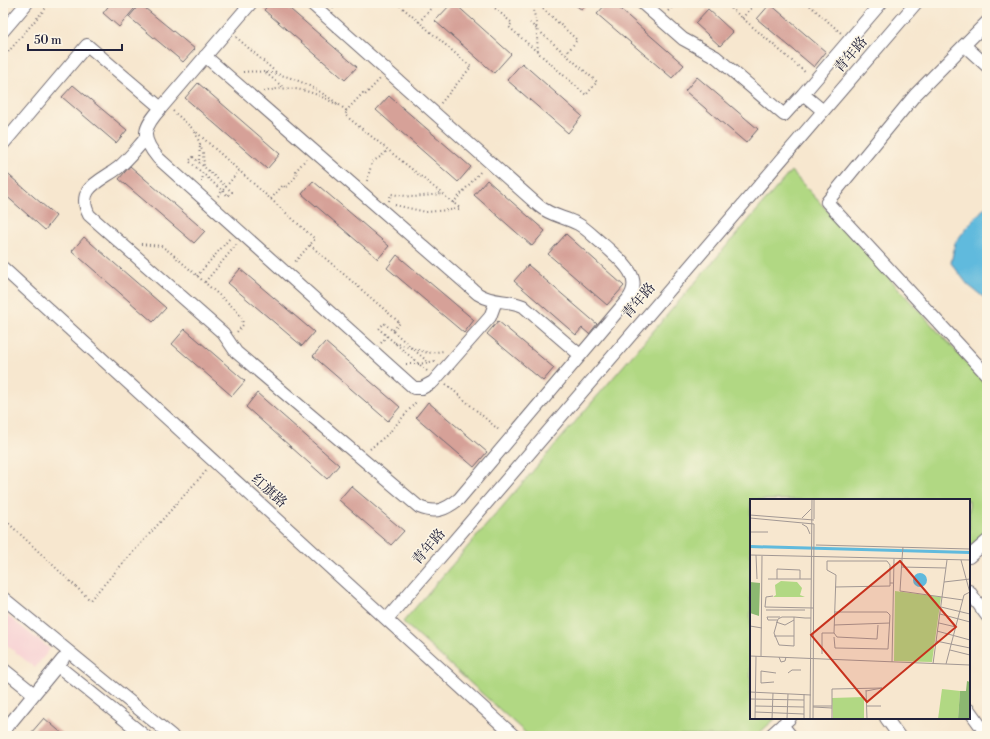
<svg xmlns="http://www.w3.org/2000/svg" width="990" height="739" font-family="'Libre Bodoni','Noto Serif SC',serif">
  <rect width="100%" height="100%" fill="#fcf5e5"/>
  <filter id="ink" filterUnits="userSpaceOnUse"><feTurbulence type="fractalNoise" baseFrequency=".025" numOctaves="2"/><feDisplacementMap in="SourceGraphic" scale="8" xChannelSelector="R" yChannelSelector="G"/><feConvolveMatrix kernelMatrix="1 2 1 2 8 2 1 2 1" color-interpolation-filters="sRGB"/></filter>
  <filter id="wash" filterUnits="userSpaceOnUse"><feTurbulence type="fractalNoise" baseFrequency=".012" numOctaves="4" result="noise"/><feDisplacementMap in="SourceGraphic" scale="16" xChannelSelector="R" yChannelSelector="G"/><feGaussianBlur stdDeviation="0.9" result="paint"/><feColorMatrix in="noise" values="0 0 0 0 0 0 0 0 0 0 0 0 0 0 0 0 0 1.4 0 .05"/><feComposite in="paint" operator="in"/></filter>
  <g filter="url(#wash)">
    <rect width="100%" height="100%" fill="#f7e7cf"/>
    <path fill="#f7cfd3" d="M3,612L50,649L35,668L3,642Z"/>
    <path fill="#b1d883" stroke="#6a7d5f" d="M791,171L987,385V531L969,547V500H751V718H776L756,736H529L403,622Z"/>
    <path fill="#60badd" stroke="#416e8c" d="M987,205V300L968,285L951,263L955,243L967,227Z"/>
    <g id="blocks">
      <path fill="#d6a198" d="M111,3H139L119,27L103,13Z
        M270,3H283L357,67L345,80L264,10Z
        M452,3H454L511,54L494,73L435,21Z
        M573,3H588L582,10Z
        M607,3H613L684,65L672,78L597,14Z
        M140,4L195,49L183,62L129,17Z
        M770,4L826,52L814,67L757,19Z
        M708,9L733,32L720,46L695,23Z
        M522,63L582,116L568,133L507,80Z
        M697,77L758,129L746,143L685,91Z
        M198,83L280,154L267,169L185,98Z
        M73,85L127,130L116,143L62,97Z
        M389,96L471,167L458,182L376,110Z
        M130,166L205,231L194,243L119,179Z
        M3,170L56,216L45,230L3,193Z
        M487,180L545,231L532,246L474,195Z
        M313,181L389,246L378,259L302,194Z
        M566,234L624,286L607,305L548,254Z
        M84,237L166,308L153,322L72,251Z
        M397,255L474,320L464,333L387,268Z
        M528,265L597,324L589,334L582,328L576,335L514,281Z
        M240,269L314,332L302,346L228,283Z
        M498,321L554,368L543,381L487,334Z
        M185,329L245,381L232,396L172,344Z
        M325,342L400,407L388,421L313,356Z
        M257,393L339,465L327,479L246,407Z
        M428,402L487,452L474,467L416,417Z
        M351,486L404,531L391,545L339,500Z
        M44,718L65,736H35L31,733Z"/>
    </g>
  </g>
  <g filter="url(#ink)">
    <use href="#blocks" fill-opacity="0" stroke="#6d676f" stroke-width="1"/>
    <g fill="none" stroke-linecap="round" stroke-linejoin="round">
      <defs>
        <path id="minor" d="M642,3L683,39L716,57L784,115L803,94
          M987,22L915,95L827,202L987,375
          M3,31L27,3
          M964,45L987,66
          M205,56L478,294C494,304 507,299 523,306L580,355
          M161,108C143,128 140,137 158,158L414,388H422L433,382L490,317L496,301
          M822,110L803,94L881,3
          M146,138C137,148 128,160 118,168C101,181 75,188 89,215L223,333L236,352L419,507C436,514 445,510 459,499L628,299C645,277 619,259 604,245C595,238 587,229 578,224C565,217 551,216 539,206L311,3
          M3,144L87,45L161,108L251,3
          M3,268L514,736
          M969,557L987,541
          M969,591L987,616
          M3,598L172,736
          M387,619L916,3
          M58,666L145,736
          M3,669L34,694
          M969,710L987,735
          M886,718L899,736
          M782,725L791,736
          M3,732L63,659
          M770,736L790,718"/>
      </defs>
      <use href="#minor" stroke="#6d676f" stroke-width="14"/>
      <path stroke="#6d676f" stroke-width="2" stroke-dasharray="1 3" stroke-linecap="butt" d="M397,3L471,67L440,104
        M489,3L512,23L509,27L586,95L597,82L530,23
        M531,3L536,20L538,53
        M537,3L577,40L566,54
        M725,3L806,73
        M807,3L841,33
        M333,8L337,3
        M668,11L676,3
        M742,18L756,3
        M419,22L432,7L430,5L432,3
        M236,37L278,74
        M3,58L50,3
        M243,72C283,68 317,87 347,111L345,115L461,209
        M266,73L284,88
        M264,92C291,83 316,92 339,106
        M173,111L315,239L294,263
        M346,111L363,93L365,95L380,79
        M195,132L200,144L199,162
        M200,145L203,153L204,167
        M193,157L232,192L228,196L189,161Z
        M367,181L372,162L380,157L388,150
        M202,182L203,174
        M218,196L239,171
        M271,199L283,185L286,188L297,175L295,172L306,159
        M389,201L391,194L413,197L442,194
        M453,203L482,170
        M395,205L426,212L461,209
        M141,244L161,246L170,252L235,309L242,318L243,325L237,332
        M310,245L400,323L393,330
        M197,276L230,238
        M205,282L237,244
        M381,343L387,336
        M395,343L428,353L444,351
        M406,364H419L435,361
        M427,371L379,329L384,323L429,363
        M446,384L500,431
        M370,449L388,434L417,401
        M3,518L90,600L207,470"/>
      <use href="#minor" stroke="#fff" stroke-width="12"/>
    </g>
  </g>
  <g text-anchor="middle" dominant-baseline="central" stroke-width="3" stroke-linejoin="round" paint-order="stroke">
    <g font-size="14" fill="#22223b" stroke="#fcf5e5">
      <text transform="translate(851 55) rotate(-49)">青年路</text>
      <text transform="translate(639 301) rotate(-49)">青年路</text>
      <text transform="translate(269 491) rotate(42)">红旗路</text>
      <text transform="translate(429 547) rotate(-49)">青年路</text>
    </g>
  </g>
  <g transform="translate(750 499)">
    <rect width="220" height="220" fill="#f7e7cf"/>
    <path d="M31,82L47,83L52,89L50,96L55,98H23L26,96L25,86ZM145,92L191,98L182,163L144,162ZM192,190L210,192L208,220H188ZM114,198V220H83L82,199Z" fill="#b1d883"/>
    <path d="M0,83L10,84L9,117L0,114ZM217,182L220,183V220H208L210,192H216Z" fill="#8cb871"/>
    <path d="M0,46L220,52V55L0,49ZM163 81a7 7 0 1 1 14 0a7 7 0 1 1-14 0Z" fill="#60badd"/>
    <path fill="none" stroke="#a29894" stroke-width="1" d="M0,16L64,21M0,19L64,25M52,19L61,10M64,20V0M52,25L57,28L60,35M0,33H18M66,46L220,50M0,56L220,61M6,56L7,80M152,60L150,92L213,101M152,60L153,48M211,61L220,94M151,68L196,69M18,80H61M27,80V70L50,71V80M194,83L220,80M85,88L140,87V84M23,97L16,98L15,108L63,109M191,108L220,115M16,111H55M84,113H137L140,116L138,150L85,149L84,138M190,115L220,123M44,118V147L29,146L24,134L28,120L32,118H44L55,119H61M27,121H18L17,118H30M26,123L35,126L44,121M189,124L206,128M84,126L140,124M0,127L12,129M187,132L220,141M84,134L87,138L127,140L128,126M24,137H44M186,142L220,149M200,151L220,156M72,155V134H84L86,76L77,71V62H137L140,66V84H143M0,157L220,166M11,157L12,57M29,158L31,163L35,162L36,158M142,163L144,60M183,165L197,61M196,165L214,96L220,93M38,174L42,171H51M24,183L11,184V172L26,174M116,191L117,220M0,193L61,196M0,200L54,201M5,207L54,208M63,207H82M117,207H131M63,208L82,209M5,213L54,215M5,220L6,157M22,220L23,194M37,220L38,195M54,220V195M60,220L62,0M63,220L64,25M82,220V190L132,189L116,192"/>
    <path fill="#c8321e" fill-opacity="0.15" stroke="#c8321e" stroke-width="2" d="M150,62L206,128L117,203L61,136Z"/>
    <rect width="220" height="220" fill="none" stroke="#22223b" stroke-width="2"/>
  </g>
  <rect width="990" height="739" fill="none" stroke="#fcf5e5" stroke-width="16"/>
  <path d="M28 44v6h94v-6" fill="none" stroke="#22223b" stroke-width="2"/>
  <text x="34" y="44" font-size="12" fill="#22223b" stroke="#fcf5e5" stroke-width="3" paint-order="stroke">50 m</text>
</svg>
